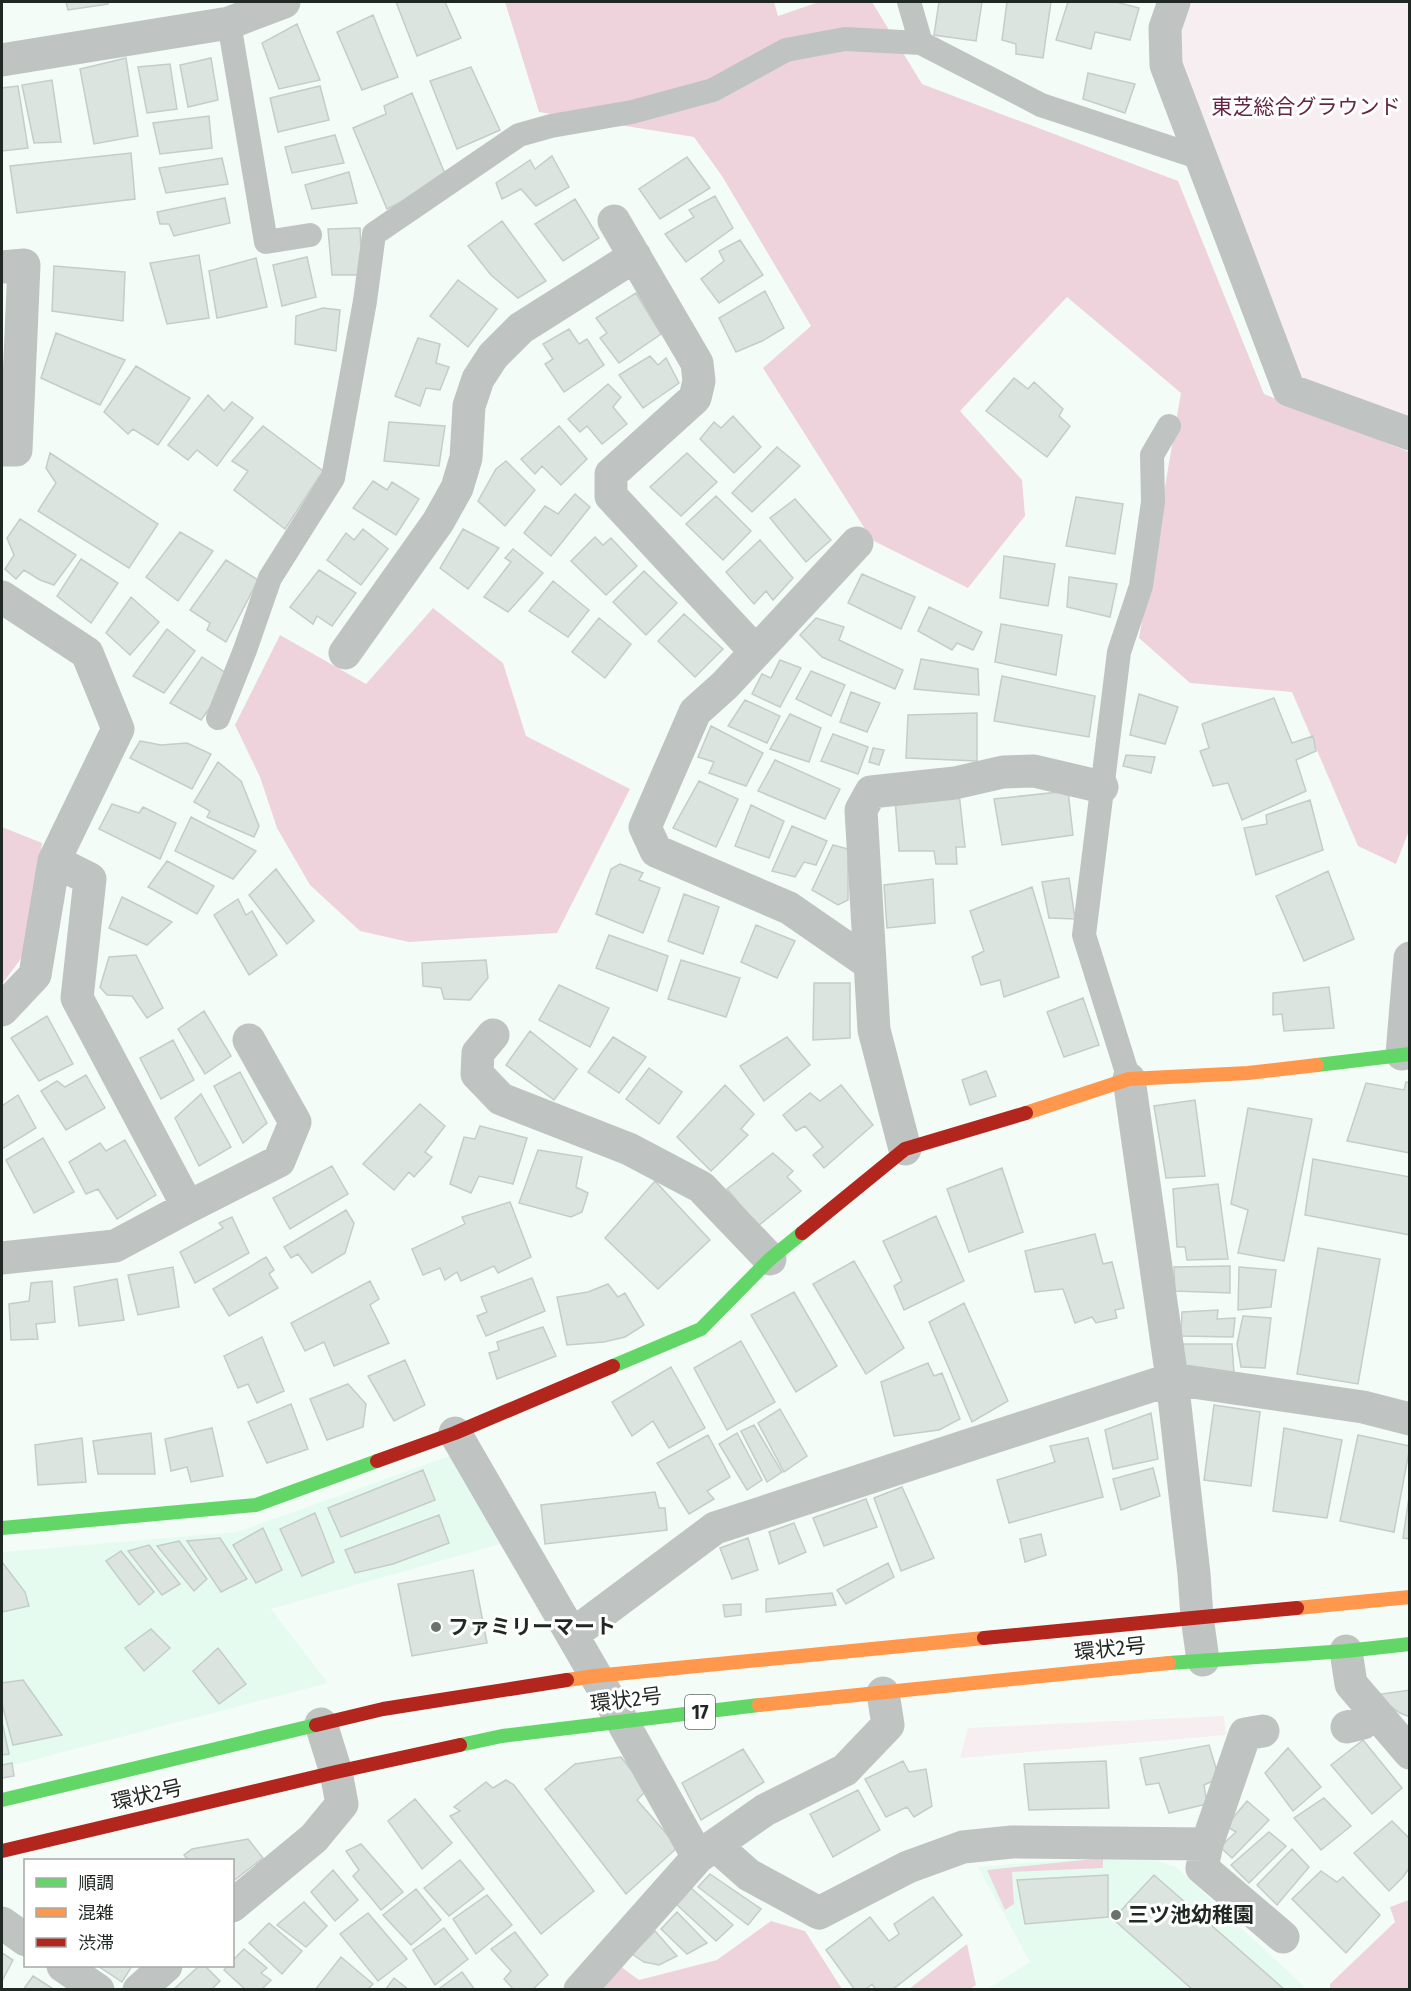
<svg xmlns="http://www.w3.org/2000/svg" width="1411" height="1991" font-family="'Fira Sans Condensed','Noto Sans JP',sans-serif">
  <rect width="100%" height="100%" fill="#f4fcf8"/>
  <path fill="#e6fbef" d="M452,1455L500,1544L271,1609L328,1683L2,1768V1552L237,1532Z
    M1140,1854L1176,1867L1307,1989H987L1030,1962L978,1867Z"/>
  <path fill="#f7eef1" d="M1185,2H1409V419L1292,377L1174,50Z
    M1224,1716L1226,1735L960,1758L968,1728Z"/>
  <path fill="#eed3dd" d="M505,2H774L778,16L819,2H872L922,84L1178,181L1264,394L1409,452L1410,828L1396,864L1358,846L1292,692L1190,683L1139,638L1181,393L1067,297L960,411L1022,480L1025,516L968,588L872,540L763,368L811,326L722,176L694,137L539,112Z
    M433,608L503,663L526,736L630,789L557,933L409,942L360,931L310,885L277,828L260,777L235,725L280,635L366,684Z
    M2,827L42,843L29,948L2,984Z
    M1103,1858V1868L1012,1872L1014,1904L1005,1910L987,1870Z
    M1409,1900V1989H1330V1984L1395,1922L1390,1907Z
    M771,1921L805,1931L842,1989L600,1990L620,1966L639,1980L717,1960Z
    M967,1944L976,1985L970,1989H909Z"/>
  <path fill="#dbe4df" stroke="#c5cdc9" stroke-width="1.5" d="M66,2H108V4L68,10Z
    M396,2H445L461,38L417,56Z
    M939,2H982L976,41L934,35Z
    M1007,2H1051L1043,58L1016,54V44L1002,40Z
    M1068,2H1116L1139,8L1130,40L1095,32L1091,49L1056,40Z
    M373,15L398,77L362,90L337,32Z
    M297,24L320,80L279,89L262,43Z
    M126,58L138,136L94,144L80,69Z
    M211,58L218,100L188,107L180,65Z
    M170,64L177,109L147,113L138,67Z
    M471,67L500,130L457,149L430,81Z
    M1088,73L1135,84L1125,113L1083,99Z
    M52,80L61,142L34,143L22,85Z
    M18,86L28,148L2,151V88Z
    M320,86L329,120L278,132L270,98Z
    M412,93L447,179L387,209L353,128L386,114L384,106Z
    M209,116L212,148L160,154L153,123Z
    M335,135L344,163L292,173L285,147Z
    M131,153L135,199L17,213L10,166Z
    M552,156L569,187L536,206L521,189L502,199L496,183L530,160L535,169Z
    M687,157L710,188L660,219L639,189Z
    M222,158L228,184L166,193L159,168Z
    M349,172L357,203L312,209L305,185Z
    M715,196L733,228L686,262L665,234L694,217L689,210Z
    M225,198L230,223L174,236L169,224H160L157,212Z
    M575,199L599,238L563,261L535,224Z
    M502,221L546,281L518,298L491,275L468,246Z
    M360,228L362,275H332L328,229Z
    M740,240L763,275L719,303L701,279L724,261L719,251Z
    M199,255L209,318L167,324L150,263Z
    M307,257L316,297L282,306L273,265Z
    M256,258L267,307L217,318L209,271Z
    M54,266L125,272L123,321L52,311Z
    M458,280L497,309L468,347L430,316Z
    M765,291L784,328L762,341L736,352L719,318Z
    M636,293L661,334L619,363L600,338L607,333L596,318Z
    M323,308L340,310L336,351L295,344L296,316Z
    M569,329L579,344L587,339L604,365L564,392L545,364L553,359L543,344Z
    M56,333L125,360L100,405L41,378Z
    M418,338L440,344L436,363L449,367L440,390L426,388L420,406L395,396Z
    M650,356L658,365L666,358L679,383L643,408L619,375Z
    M136,366L190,398L158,445L133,429L128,434L104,412Z
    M1014,378L1028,389L1034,382L1063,409L1059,416L1070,426L1047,457L986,411Z
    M608,384L621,397L613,407L627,424L602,444L587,426L580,432L568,419Z
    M208,395L224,411L232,402L253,418L217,466L197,450L188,460L168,445Z
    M733,416L761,447L734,473L700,439L714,422L721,428Z
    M389,422L445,426L439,466L384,461Z
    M263,426L323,471L285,529L234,490L248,471L232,461Z
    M559,426L587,459L561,485L542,466L535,474L521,459Z
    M777,447L800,466L752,512L732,493Z
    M50,453L158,524L129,568L38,511L56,483L46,468Z
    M687,453L717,482L681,516L650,487Z
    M506,461L535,490L505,526L478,501L496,469Z
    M373,481L387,490L392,482L419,499L396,535L353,508Z
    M575,494L590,507L551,556L524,533L545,506L558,514Z
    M716,496L751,531L723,560L686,524Z
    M1076,497L1123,504L1115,554L1066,546Z
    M795,499L831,540L806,562L770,518Z
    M20,519L76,555L54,585L40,580L24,570L16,579L5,569L14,555L7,538Z
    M363,529L388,549L361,585L327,560L346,533L354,540Z
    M463,529L499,548L468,589L440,568Z
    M180,532L213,551L178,601L146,577Z
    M595,537L603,545L611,538L637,566L606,595L571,561Z
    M760,540L793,578L773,600L766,591L754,604L726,572Z
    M513,549L543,573L508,612L484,597L511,562L505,558Z
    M1004,556L1055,564L1048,606L1000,598Z
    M81,559L118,583L91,623L57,596Z
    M226,560L258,580L226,642L207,630L210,623L190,610Z
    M319,570L356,593L332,626L317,616L313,624L290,607Z
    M644,571L677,603L646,635L613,602Z
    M862,574L915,597L901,629L848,603Z
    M1069,577L1117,584L1110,617L1067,607Z
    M553,581L589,610L568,637L529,611Z
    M131,597L159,622L130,655L106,633Z
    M929,607L982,632L973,650L957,643L952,650L918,631Z
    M684,614L723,649L695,677L658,641Z
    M599,618L631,644L605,678L572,652Z
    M816,618L844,627L839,640L903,670L895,689L822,657L800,635Z
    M1001,624L1062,635L1056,675L995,662Z
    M167,629L195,651L164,693L133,676Z
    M202,657L232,677L201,720L170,703Z
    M921,659L978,669L979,695L914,689Z
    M780,660L801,668L780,707L752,694L762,674L771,678Z
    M811,671L845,685L831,716L796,699Z
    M1002,676L1095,696L1089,737L994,721Z
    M851,692L880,703L867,732L840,722Z
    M1139,694L1178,707L1165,744L1130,735Z
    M1274,698L1292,743L1313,736L1316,751L1296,760L1306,791L1242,820L1228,783L1213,786L1200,751L1209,748L1202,724Z
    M745,700L780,716L767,743L728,726Z
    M977,713V761L906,758L908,715Z
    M790,714L821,728L809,762L770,749Z
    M711,726L763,753L746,786L709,773L714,762L698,757Z
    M833,734L868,747L858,774L821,761Z
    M140,741L161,745L187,743L211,754L192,789L130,758Z
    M873,748L884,750L879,765L869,762Z
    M1126,755L1155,757L1151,773L1123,766Z
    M775,760L840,789L825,819L758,791Z
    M218,762L241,781L259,826L254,837L207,817L210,811L194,802Z
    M699,781L738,799L716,847L673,828Z
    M1068,791L1073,835L1002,845L994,799Z
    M959,793L965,847H956L957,864H936L934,851H899L895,799Z
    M1310,800L1323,850L1256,875L1244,828L1267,824L1266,815Z
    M112,804L139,813L143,807L176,823L160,859L99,829Z
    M751,805L784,821L769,858L735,846Z
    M191,817L256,851L233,879L175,851Z
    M792,826L827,841L816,865L804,862L795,877L772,871Z
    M833,845L848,849V900L838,905L812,890Z
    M167,861L214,886L197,914L148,887Z
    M620,864L643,873L639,880L660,888L643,933L596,914L611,869Z
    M276,869L314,921L287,944L249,895Z
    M1328,871L1354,939L1304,961L1276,896Z
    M1069,878L1075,919L1049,918L1042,882Z
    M933,879L935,923L887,928L884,885Z
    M1032,887L1059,977L1004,997L1000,980L981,985L972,957L984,951L970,911Z
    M684,894L719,907L703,954L668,941Z
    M122,897L172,922L147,945L109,928Z
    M238,899L246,915L252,911L277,955L249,975L214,915Z
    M756,925L795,941L777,978L741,962Z
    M609,935L668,956L657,991L596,968Z
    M136,955L163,1008L147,1018L132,996L107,995L100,987L109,957Z
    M486,960L488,978L470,1000L444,999L441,988L423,986L422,963Z
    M681,960L740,978L726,1017L668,999Z
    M814,983H850V1038L813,1040Z
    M559,985L609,1008L590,1047L539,1020Z
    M1329,987L1334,1028L1284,1031L1282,1014L1273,1015V993Z
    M1083,998L1099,1045L1064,1057L1047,1012Z
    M204,1011L231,1056L205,1074L178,1029Z
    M47,1016L73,1064L39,1081L11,1038Z
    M530,1031L577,1069L554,1100L506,1065Z
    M613,1037L646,1057L619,1093L588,1072Z
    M787,1037L810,1065L764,1101L740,1066Z
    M173,1040L194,1080L161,1099L140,1058Z
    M649,1068L682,1092L659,1124L626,1099Z
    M986,1071L996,1096L970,1105L962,1080Z
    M240,1072L267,1123L243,1143L214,1086Z
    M86,1075L105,1108L66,1130L41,1091L57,1081L65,1087Z
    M1406,1082L1410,1083V1153L1347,1141L1366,1083L1404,1090Z
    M725,1085L754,1114L741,1129L748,1135L711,1171L677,1137Z
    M841,1085L873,1125L824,1168L813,1155L823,1147L805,1126L796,1131L783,1115L810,1093L820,1101Z
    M201,1094L231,1147L199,1166L175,1118Z
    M18,1095L36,1128L2,1149V1106Z
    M1195,1100L1205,1176L1166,1178L1154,1106Z
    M420,1104L445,1126L425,1152L432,1157L414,1177L409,1172L394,1190L363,1164Z
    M1248,1108L1312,1119L1284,1261L1238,1253L1248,1210L1231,1204Z
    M480,1126L527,1138L513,1184L479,1176L471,1193L450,1184L464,1137L475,1139Z
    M43,1138L74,1192L34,1213L6,1160Z
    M125,1140L156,1195L117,1219L98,1189L86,1194L69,1162L100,1143L106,1151Z
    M538,1150L582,1157L576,1187L588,1193L582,1212L571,1217L519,1203Z
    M773,1153L793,1171L787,1177L801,1191L758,1226L727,1189Z
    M1313,1159L1410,1177V1235L1305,1215Z
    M332,1166L348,1194L290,1229L273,1198Z
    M1002,1168L1023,1232L969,1252L947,1189Z
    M655,1181L710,1240L658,1289L605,1238Z
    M1218,1184L1228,1259L1187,1260L1185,1247H1177L1173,1189Z
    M510,1202L531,1257L498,1273L494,1266L461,1281L457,1272L445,1280L440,1268L423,1275L412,1249L465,1224L462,1217Z
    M346,1210L354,1223L345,1253L312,1273L298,1254L291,1258L284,1247Z
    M936,1216L964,1281L904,1310L894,1286L902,1281L883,1241Z
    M232,1217L249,1253L195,1283L180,1252L223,1228L219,1223Z
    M1095,1234L1103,1264L1112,1262L1124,1308L1115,1310L1117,1318L1096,1323L1092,1317L1075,1323L1063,1289L1035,1292L1025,1251Z
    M1318,1248L1380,1259L1358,1384L1297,1374Z
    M266,1257L274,1270L269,1274L278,1288L229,1316L213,1289Z
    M854,1261L904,1348L866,1374L813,1284Z
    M1230,1266V1293L1175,1291L1174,1267Z
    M173,1267L179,1307L138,1315L128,1275Z
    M1239,1267L1276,1270L1271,1307L1238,1310Z
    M532,1278L545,1311L486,1336L477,1316L487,1312L481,1297Z
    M117,1279L124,1320L79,1326L74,1287Z
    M52,1281L55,1322L36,1324L38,1339L11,1340L9,1304L29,1301L31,1283Z
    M370,1281L379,1299L370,1305L389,1343L334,1366L324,1342L305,1351L291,1323Z
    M608,1284L618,1297L625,1293L644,1325L625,1337L604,1342L567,1345L557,1297L588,1292Z
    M794,1292L837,1366L796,1392L751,1315Z
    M964,1303L1008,1401L972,1422L929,1322Z
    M1218,1310L1217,1319L1235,1318L1233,1337L1181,1336L1182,1312Z
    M1243,1316L1271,1318L1265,1368L1241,1367L1237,1344Z
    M543,1327L556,1356L497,1379L489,1353L499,1350L497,1342Z
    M262,1337L284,1391L257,1403L248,1384L238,1388L224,1356Z
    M741,1341L775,1402L727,1430L694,1368Z
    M1181,1344H1232L1234,1374L1181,1366Z
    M405,1360L425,1405L394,1421L368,1376Z
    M928,1363L934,1376L942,1373L960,1419L939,1430L894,1436L881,1382Z
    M671,1367L705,1428L669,1448L653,1421L632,1436L612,1402Z
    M348,1384L366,1404L363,1427L327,1440L310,1399Z
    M291,1404L308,1449L267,1463L248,1422Z
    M1214,1405L1260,1412L1251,1486L1204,1480Z
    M780,1409L807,1456L784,1472L758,1423Z
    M1151,1413L1158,1459L1113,1469L1105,1430Z
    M754,1425L782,1472L767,1482L741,1431Z
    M212,1428L223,1476L191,1482L187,1467L171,1471L165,1439Z
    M1284,1428L1342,1440L1327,1518L1273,1511Z
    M151,1433L155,1474H98L93,1441Z
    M737,1433L762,1480L747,1490L719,1444Z
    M708,1435L730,1477L707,1491L714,1499L689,1514L657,1463Z
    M1358,1435L1410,1446L1394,1532L1340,1521Z
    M82,1438L86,1482L38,1485L35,1445Z
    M1088,1438L1103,1497L1009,1523L997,1480L1055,1462L1050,1446Z
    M1153,1468L1160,1496L1121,1510L1113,1479Z
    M423,1470L435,1500L341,1537L328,1508Z
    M902,1487L934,1558L901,1571L874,1498Z
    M1410,1490V1539L1403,1538Z
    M655,1492L659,1508H665L667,1530L545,1544L541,1505Z
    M866,1499L877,1527L824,1546L813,1518Z
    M315,1513L334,1562L302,1576L280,1529Z
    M439,1515L449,1543L393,1564L355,1573L345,1550Z
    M794,1523L806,1552L779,1564L769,1532Z
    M263,1528L282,1570L256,1583L233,1545Z
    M1041,1534L1046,1555L1025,1562L1020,1539Z
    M220,1538L247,1579L221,1592L187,1541Z
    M748,1538L758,1570L732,1579L720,1548Z
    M179,1541L207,1579L194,1591L157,1546Z
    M149,1545L180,1584L162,1595L128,1551Z
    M121,1551L154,1592L139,1605L106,1561Z
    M2,1562L25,1592L29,1606L2,1612Z
    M888,1563L894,1577L846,1604L837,1590Z
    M473,1570L487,1643L412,1656L398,1584Z
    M832,1593L836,1605L766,1612V1599Z
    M741,1604V1615L725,1617L723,1605Z
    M151,1629L170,1648L144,1671L125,1648Z
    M218,1648L246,1684L219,1704L193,1671Z
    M23,1680L62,1735L13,1745L2,1704V1683Z
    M1410,1690V1717L1400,1713L1375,1695Z
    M2,1722L9,1754L2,1755Z
    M1363,1740L1402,1788L1372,1814L1331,1765Z
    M1209,1745L1219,1778L1204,1785L1207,1804L1169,1813L1159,1783L1146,1785L1140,1758Z
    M1288,1748L1321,1787L1293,1811L1265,1773Z
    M743,1749L764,1782L701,1820L682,1783Z
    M621,1757L647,1790L637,1800L678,1847L626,1894L545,1789L575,1764Z
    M903,1761L909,1772L926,1769L932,1806L914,1817L907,1807L886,1817L865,1779Z
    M1106,1761L1109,1808L1029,1810L1024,1764Z
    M12,1763L14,1776L2,1778V1765Z
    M506,1780L514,1785L594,1891L541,1934L450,1816L460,1811L454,1807L486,1782L493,1788Z
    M858,1790L880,1830L833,1857L810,1814Z
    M1324,1798L1351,1826L1321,1850L1294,1818Z
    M415,1799L452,1843L422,1869L388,1821Z
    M1247,1801L1269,1820L1232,1858L1220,1847L1236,1832L1226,1826Z
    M1392,1821L1410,1839V1867L1403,1877L1389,1891L1354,1853Z
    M1269,1832L1286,1846L1249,1883L1231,1865Z
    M248,1839L263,1858L232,1882V1860H188L184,1855L192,1849Z
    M361,1844L403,1892L381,1910L353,1876L359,1870L346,1851Z
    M1292,1849L1309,1867L1277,1905L1257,1885Z
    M460,1860L484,1889L449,1916L424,1888Z
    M333,1870L358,1900L335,1921L311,1892Z
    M1321,1871L1337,1882L1343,1877L1380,1915L1346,1953L1292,1899Z
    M710,1874L761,1909L748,1925L698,1887Z
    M1108,1875V1917L1025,1924L1017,1880Z
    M1154,1875L1285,1990H1193L1113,1919Z
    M691,1888L733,1925L716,1941L675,1903Z
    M416,1889L441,1920L411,1945L383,1915Z
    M487,1895L512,1925L476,1954L453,1919Z
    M933,1897L962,1935L892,1990H876L872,1984L865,1990H855L826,1950L870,1917L889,1941L899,1934L894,1924Z
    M304,1902L327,1926L306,1947L277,1925Z
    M677,1912L707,1943L687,1954L661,1929Z
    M368,1913L407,1959L378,1981L340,1934Z
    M269,1923L302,1951L282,1974L249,1943Z
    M444,1928L468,1959L435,1985L413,1950Z
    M655,1931L677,1956L659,1965L644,1962L632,1954Z
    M515,1932L548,1975L532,1990H514L504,1979L511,1971L491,1949Z
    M244,1949L267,1968L261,1973L271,1980L261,1990H246L224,1970L228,1966H232V1961Z
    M2,1953L13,1960L2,1981Z
    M341,1957L373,1984L367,1990H315Z
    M98,1966H132L122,1982Z
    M199,1966H205L220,1981L211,1990H173Z
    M462,1972L475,1990H442L440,1988Z
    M33,1976L55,1990H23Z
    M394,1978L409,1990H385Z"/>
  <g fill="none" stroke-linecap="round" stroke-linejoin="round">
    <path stroke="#bfc4c2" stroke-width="24" d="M909,2L921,43
      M229,23L266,242L310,235
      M218,718L245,650L270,578L333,478L365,301L374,234L519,135L551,126L632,112L713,90L786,50L845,39L921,43L1041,105L1201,158
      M1129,1079L1084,935L1119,652L1141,586L1153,502L1152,455L1169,426"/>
    <path stroke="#bfc4c2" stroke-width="33" d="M1174,2L1165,28L1166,65L1289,390L1410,434
      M2,60L229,23L284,2
      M614,221L697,363L699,381L695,398L611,474V496L756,652
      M2,267L24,265L16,450H2
      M857,543L725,685L695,712L645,827L656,851L789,908L870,964
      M2,597L87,653L118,729L54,861L90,879L77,998L188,1207L115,1246L2,1258
      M345,653L438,522L457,488L466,458L469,406L478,379L493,356L521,328L635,256
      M2,1010L35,975L54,861
      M493,1035L478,1053L477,1074L501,1099L629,1149L701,1187L770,1259
      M1402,1054L1410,958
      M1129,1079L1172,1379L1194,1574L1197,1617L1203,1660
      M905,1149L874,1030L861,810L871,792L955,783L1003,772L1034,771L1102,787
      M188,1207L279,1161L295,1122L249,1040
      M455,1433L622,1721L698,1857
      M572,1635L715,1528L1172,1379L1363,1407L1410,1419
      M1346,1651L1351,1684L1410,1753
      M1347,1727L1363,1723L1374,1713
      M1263,1731L1245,1734L1207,1844L1202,1868L1283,1937
      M715,1845L749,1875L819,1913L908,1867L963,1847L1012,1842L1207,1844
      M232,1906L314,1838L342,1804L336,1772L321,1724
      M2,1923L26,1940
      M63,1966L98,1990
      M139,1990L166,1966
      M580,1990L698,1857L765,1810L845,1770L888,1725L883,1693"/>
    <path stroke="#63d668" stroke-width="14" d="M1317,1065L1410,1054
      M613,1366L701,1329L770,1259L802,1233
      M2,1528L256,1505L377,1461
      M1169,1663L1346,1651L1410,1644
      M460,1745L502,1736L759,1705
      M2,1800L316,1725"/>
    <path stroke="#ff974d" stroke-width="14" d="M1026,1113L1129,1079L1248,1073L1317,1065
      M1297,1608L1410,1597
      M567,1680L595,1676L984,1638
      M759,1705L1169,1663"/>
    <path stroke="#b3261e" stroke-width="14" d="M802,1233L905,1149L1026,1113
      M377,1461L455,1433L613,1366
      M984,1638L1297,1608
      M316,1725L383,1709L567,1680
      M2,1851L336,1772L460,1745"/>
  </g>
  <g fill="#6a726e" stroke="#fff" stroke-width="2">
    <circle cx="436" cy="1627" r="6"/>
    <circle cx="1116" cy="1915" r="6"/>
  </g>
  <g text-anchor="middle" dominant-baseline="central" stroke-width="6" stroke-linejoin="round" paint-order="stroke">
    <rect fill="#fff" stroke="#626865" stroke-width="1.5" x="685" y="1695" width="30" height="34" rx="4.5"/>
    <g font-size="20" font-weight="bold" fill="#1f2823">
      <text x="700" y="1712">17</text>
    </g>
    <g font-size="21" fill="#652443" stroke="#fff">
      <text x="1306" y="107">東芝総合グラウンド</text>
    </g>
    <g font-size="21" font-weight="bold" fill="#1f2823" stroke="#fff" text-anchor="start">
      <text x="448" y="1627">ファミリーマート</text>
      <text x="1128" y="1915">三ツ池幼稚園</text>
    </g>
    <g font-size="21" fill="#1f2823" stroke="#fff">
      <text transform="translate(1110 1649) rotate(-6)">環状2号</text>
      <text transform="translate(626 1700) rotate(-7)">環状2号</text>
      <text transform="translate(147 1795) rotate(-13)">環状2号</text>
    </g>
  </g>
  <rect width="1411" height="1991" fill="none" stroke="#1f2823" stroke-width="6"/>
  <rect x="24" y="1859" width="210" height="108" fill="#ffffff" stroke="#a5a9a7" stroke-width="1.5"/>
  <rect x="36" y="1878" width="30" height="9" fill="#63d668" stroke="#a5a9a7" stroke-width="1.5"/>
  <text x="78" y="1889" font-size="18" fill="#1f2823">順調</text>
  <rect x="36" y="1908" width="30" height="9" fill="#ff974d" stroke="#a5a9a7" stroke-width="1.5"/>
  <text x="78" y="1919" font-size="18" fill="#1f2823">混雑</text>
  <rect x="36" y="1938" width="30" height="9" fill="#b3261e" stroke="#a5a9a7" stroke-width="1.5"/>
  <text x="78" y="1949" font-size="18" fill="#1f2823">渋滞</text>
</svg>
